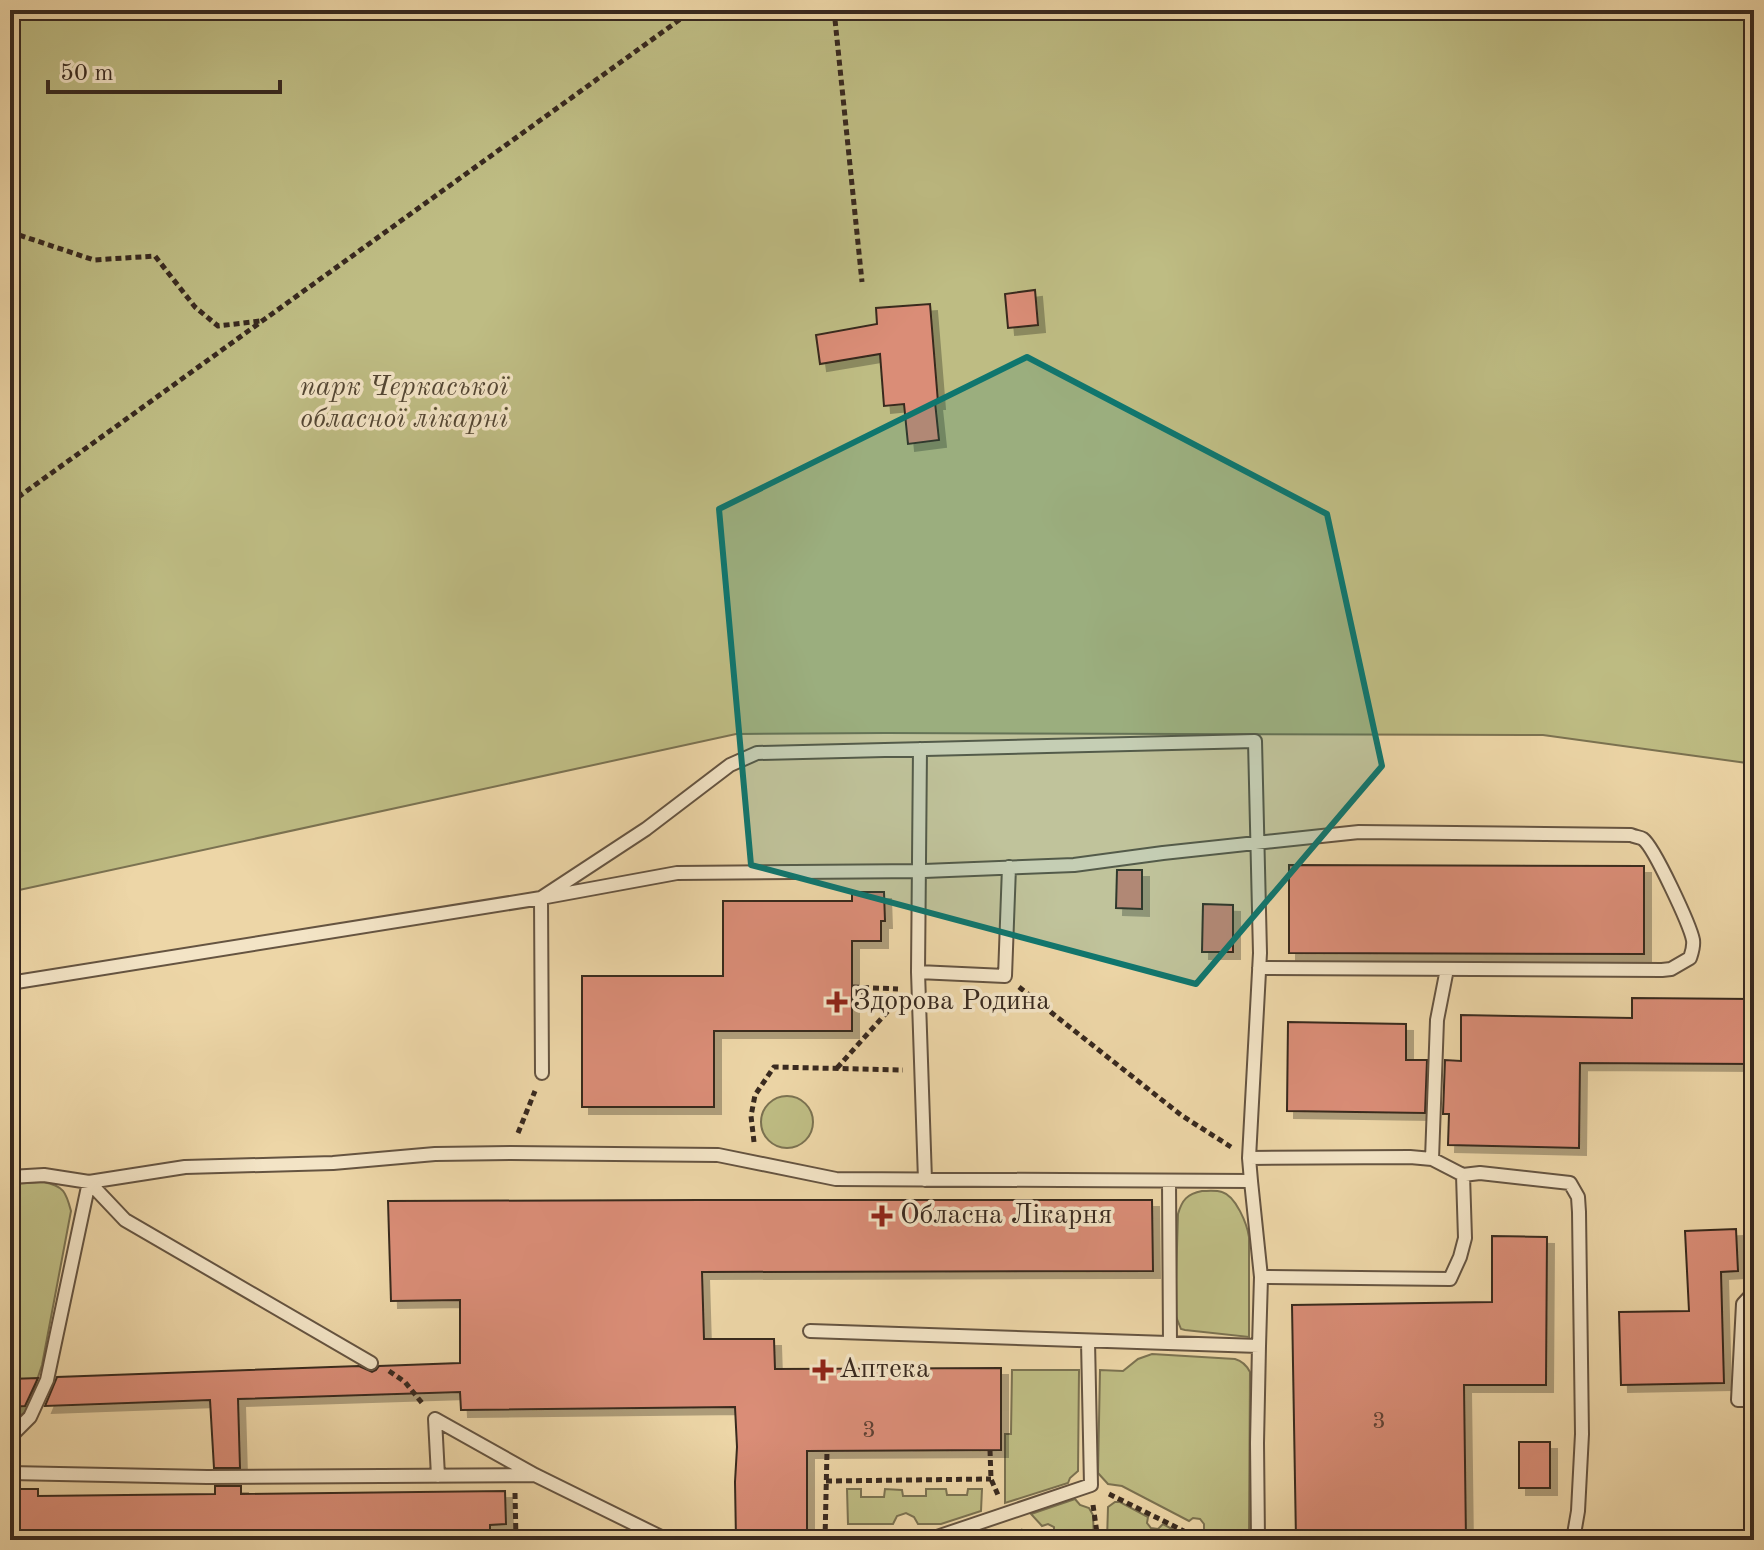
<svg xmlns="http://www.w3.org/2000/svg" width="1764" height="1550" font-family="'Old Standard TT',serif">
  <defs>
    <filter id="shadow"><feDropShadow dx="7" dy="7" stdDeviation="0" flood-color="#0004"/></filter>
  </defs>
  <rect width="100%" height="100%" fill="#edd6a7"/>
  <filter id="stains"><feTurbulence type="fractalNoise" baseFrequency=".0025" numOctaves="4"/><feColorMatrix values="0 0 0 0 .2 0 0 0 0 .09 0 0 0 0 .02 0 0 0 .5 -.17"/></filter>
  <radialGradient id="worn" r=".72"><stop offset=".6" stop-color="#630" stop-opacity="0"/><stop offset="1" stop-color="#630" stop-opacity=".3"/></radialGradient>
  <path fill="#bebc83" stroke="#7b7251" stroke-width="2" d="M10,10H1754V764L1543,735L886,733L736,734L10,892Z
    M761 1122a26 26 0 1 1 52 0a26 26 0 1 1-52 0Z
    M43,1182C64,1186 66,1192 71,1211L42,1365L27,1410L10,1426V1184Z
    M1202,1191C1208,1191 1216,1190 1222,1192C1236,1196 1247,1224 1249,1237V1337L1185,1330L1181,1329L1175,1314L1178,1214C1182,1200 1187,1194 1202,1191Z
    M1152,1354L1235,1359C1242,1361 1247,1366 1250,1372L1249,1540H1223L1204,1530V1524L1200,1519L1193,1518L1189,1521L1122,1486L1108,1484L1098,1473L1100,1370L1123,1371L1138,1359Z
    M1012,1370H1079L1078,1471L1070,1478L1068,1483L1005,1503V1434H1011Z
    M847,1489H861V1497H884L885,1489L902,1490L903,1496H926V1489H946L947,1495H967L968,1489H982L981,1511L941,1524H918L914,1517L906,1513L897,1516L893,1524H848Z
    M1075,1499L1080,1505L1089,1508L1093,1515L1094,1540H1055L1054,1538V1527L1048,1524L1042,1526L1031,1514Z
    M1115,1502H1120L1148,1517L1147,1523L1151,1528L1158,1529L1163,1524L1192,1540H1107L1108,1507Z"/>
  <path fill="#da8d77" stroke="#38291f" stroke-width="2" filter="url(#shadow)" d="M1035,290L1038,325L1008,328L1005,294Z
    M930,304L938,402H935L939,440L908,444L904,404L884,406L880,354L820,364L816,335L877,324L876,308Z
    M1289,865L1644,866V954L1289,953Z
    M1117,870H1142V909L1116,908Z
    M852,892H884L885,921H881V941H852V1031H714V1107H582V976H723V901H852Z
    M1203,904L1233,905V952H1202Z
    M1632,998L1754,999V1064L1580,1063L1579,1148L1448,1145L1449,1114H1443L1445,1060L1461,1061V1015L1632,1018Z
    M1288,1022L1406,1024V1060H1427L1425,1113L1287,1111Z
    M701,1200H1152L1153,1271L702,1272L704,1339H774L775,1369L1001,1368V1450L807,1451V1540H736L735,1482L737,1447L735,1407L461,1410L460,1392L238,1399L240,1468H214L210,1400L45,1406L57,1377L359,1366L372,1372L376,1370L379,1366L460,1363V1300L391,1301L388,1201Z
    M1736,1229L1738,1271L1721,1272L1724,1383L1621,1385L1619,1312L1689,1311L1685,1231Z
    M1492,1236L1547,1237L1546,1385H1464L1466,1540H1296L1292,1305L1492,1302Z
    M38,1378L25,1406L10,1407V1379Z
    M1519,1442H1550V1488H1519Z
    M215,1486H241V1494L505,1491L506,1524L490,1525V1540H10V1489H38V1496L215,1494Z"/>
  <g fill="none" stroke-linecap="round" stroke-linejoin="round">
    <defs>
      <path id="lane" d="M920,749L918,972L1005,976L1009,867
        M918,972L925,1180
        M10,983L541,898L646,829L730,765L757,753L1255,741L1260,953L1249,1158L1251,1181
        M542,1073L541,898L677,873L924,871L1074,865L1163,853L1359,832L1631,835C1635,837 1640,837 1643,839C1654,847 1690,925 1693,940C1694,947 1692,952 1690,958L1671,969L1662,970L1259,968
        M1249,1158L1410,1157L1432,1159L1463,1175
        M1432,1159L1437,1020L1447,969
        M10,1177L44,1175L89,1182L125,1220L371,1363
        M1169,1181L1170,1343
        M1261,1277L1450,1279L1460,1257L1465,1238L1463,1175L1480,1173L1570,1183L1578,1197L1579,1212L1582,1434L1578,1511L1573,1540
        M1754,1292L1743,1304L1738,1400H1754
        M435,1419L535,1475L667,1540
        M435,1419L438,1476
        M10,1437L30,1417L47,1380L89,1182L185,1167L333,1163L435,1154L511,1153L718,1155L836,1179L1251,1181L1261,1277L1259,1346L810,1331
        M10,1473L207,1477L535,1475
        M928,1540L1091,1485L1088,1341
        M1258,1540L1257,1443L1259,1346"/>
    </defs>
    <use href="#lane" stroke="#655441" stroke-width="16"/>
    <path stroke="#38291f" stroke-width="5" stroke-dasharray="6 4" stroke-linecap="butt" d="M834,10L862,282
      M10,232L94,260L155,256L195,307L218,326L260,321
      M10,503L693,10
      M853,987L898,989
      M1019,987L1181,1115L1231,1147
      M853,998L863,999L864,987
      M837,1068L897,1001
      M518,1133L535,1091
      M754,1142L751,1116L755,1095L774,1067L903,1070
      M389,1371L405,1382L422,1403
      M990,1450L991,1479L998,1495
      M826,1481L991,1479
      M515,1493L516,1540
      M1109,1494L1202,1540
      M1093,1505L1098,1540
      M1020,1530L1028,1540
      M825,1540L827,1451"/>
    <use href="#lane" stroke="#f3e4c6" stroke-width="12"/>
  </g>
  <path fill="#0f766e" fill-opacity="0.2" stroke="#0f766e" stroke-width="6" stroke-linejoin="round" d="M1027,357L1327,514L1382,766L1196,984L751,865L719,509Z"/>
  <g fill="#8f2418" stroke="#f3e4c6" stroke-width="3">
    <path d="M833 990h8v8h8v8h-8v8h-8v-8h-8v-8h8z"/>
    <path d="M878 1204h8v8h8v8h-8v8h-8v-8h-8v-8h8z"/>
    <path d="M819 1358h8v8h8v8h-8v8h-8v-8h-8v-8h8z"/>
  </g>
  <g text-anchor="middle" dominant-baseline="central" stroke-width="7" stroke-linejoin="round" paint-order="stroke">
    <g font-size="24" fill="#604235">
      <text x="1379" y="1422">3</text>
      <text x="869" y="1431">3</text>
    </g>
    <g font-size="28" font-style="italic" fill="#534633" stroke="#f3e4c6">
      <text x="404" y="388">парк Черкаської<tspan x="404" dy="32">обласної лікарні</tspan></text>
    </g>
    <g font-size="28" fill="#38291f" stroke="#f3e4c6" text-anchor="start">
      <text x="853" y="1002">Здорова Родина</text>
      <text x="900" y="1216">Обласна Лікарня</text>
      <text x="839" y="1370">Аптека</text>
    </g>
  </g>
  <rect width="1764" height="1550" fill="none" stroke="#edd6a7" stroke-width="40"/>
  <rect x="12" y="12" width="1740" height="1526" fill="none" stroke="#38291f" stroke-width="4"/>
  <rect x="20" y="20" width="1724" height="1510" fill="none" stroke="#38291f" stroke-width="2"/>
  <path d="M48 80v12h232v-12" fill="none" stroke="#38291f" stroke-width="4"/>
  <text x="60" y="80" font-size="24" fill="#38291f" stroke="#f3e4c6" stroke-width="6" paint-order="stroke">50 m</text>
  <rect width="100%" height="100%" filter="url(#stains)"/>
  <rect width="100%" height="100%" fill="url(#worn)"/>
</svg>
